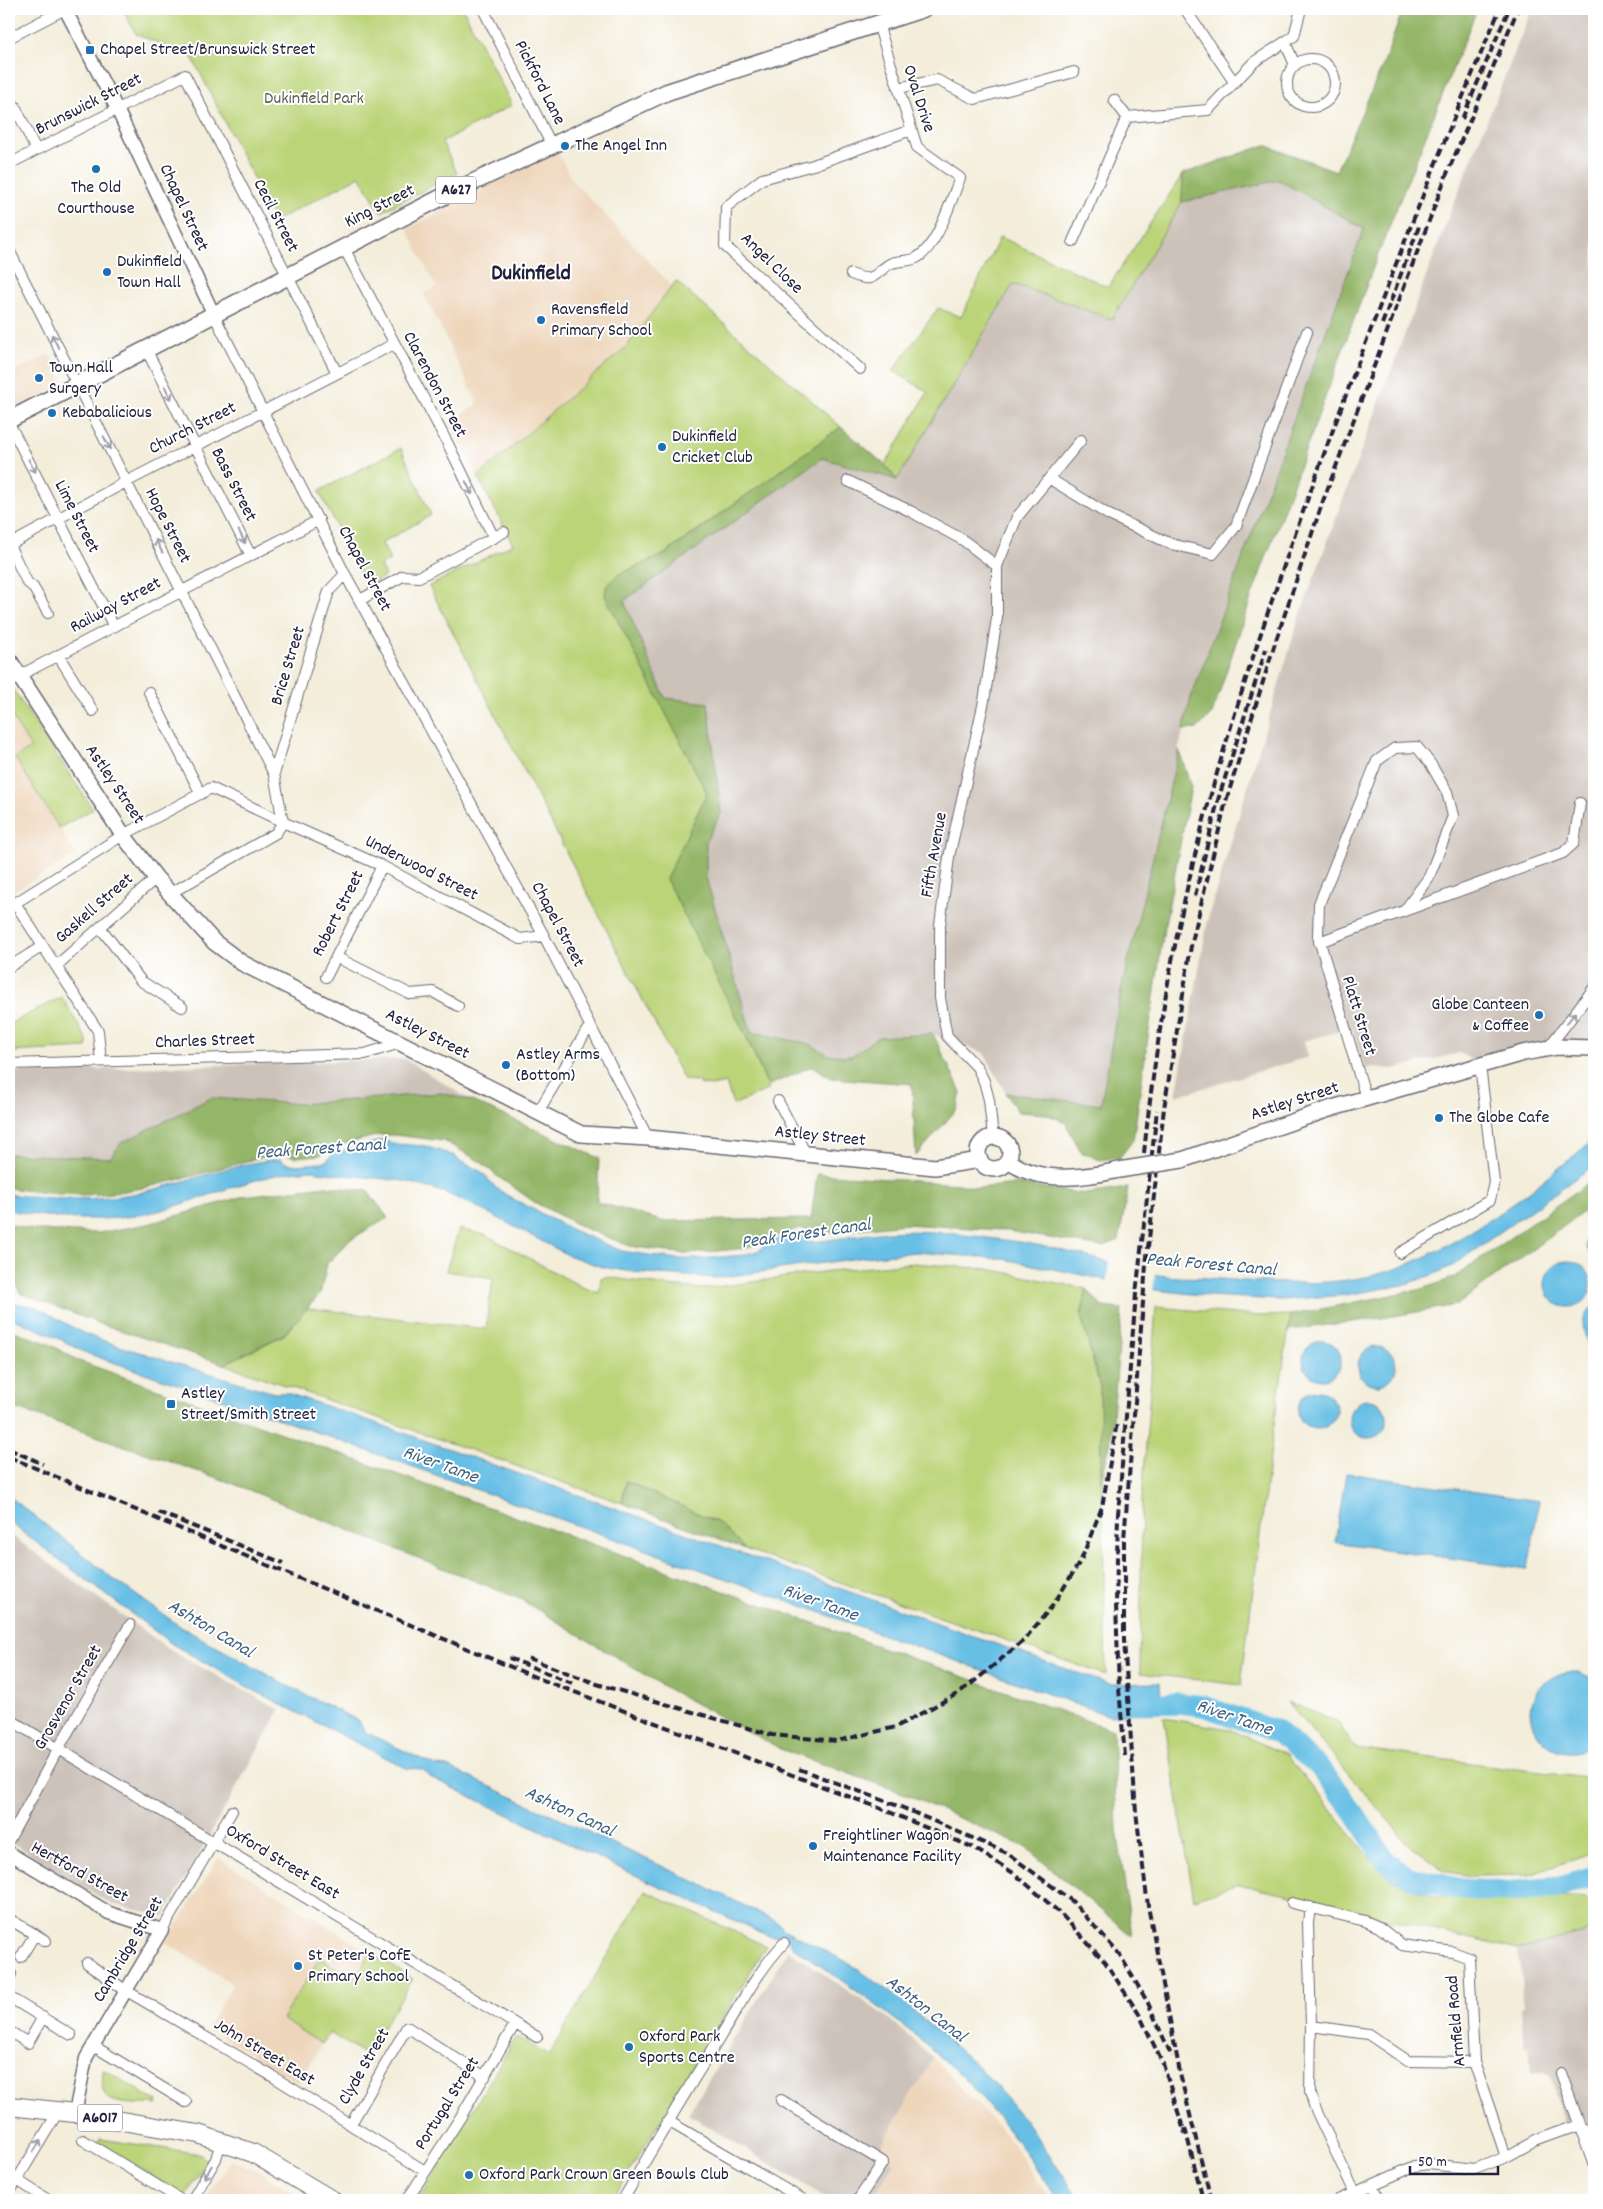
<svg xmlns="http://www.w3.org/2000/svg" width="1603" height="2209" font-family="Dekko,sans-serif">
  <rect width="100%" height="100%" fill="#fff"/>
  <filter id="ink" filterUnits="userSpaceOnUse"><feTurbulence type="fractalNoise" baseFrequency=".02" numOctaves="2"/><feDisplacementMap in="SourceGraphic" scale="10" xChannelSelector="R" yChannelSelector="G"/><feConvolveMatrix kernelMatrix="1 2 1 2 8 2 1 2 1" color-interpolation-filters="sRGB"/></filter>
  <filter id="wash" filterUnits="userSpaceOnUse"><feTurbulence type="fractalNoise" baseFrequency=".0096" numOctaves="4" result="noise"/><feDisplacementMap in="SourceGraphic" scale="20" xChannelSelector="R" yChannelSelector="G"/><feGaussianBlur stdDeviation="1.12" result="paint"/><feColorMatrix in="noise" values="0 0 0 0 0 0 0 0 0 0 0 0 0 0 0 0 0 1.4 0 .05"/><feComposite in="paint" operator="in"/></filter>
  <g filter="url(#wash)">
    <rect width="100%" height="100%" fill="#f3edda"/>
    <path fill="#eed6bb" d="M556,150L573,181L672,286L627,346L478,477L450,422L478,404L424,294L436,287L407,229Z
      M49,354L64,384L9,412V373Z
      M9,712L31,748L15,758L76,854L9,894Z
      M218,1858L413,1979L366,2055L329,2033L298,2083L207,2027L233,1984L166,1943Z
      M933,2058L1007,2136L1050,2200H872L894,2162L877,2152Z
      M231,2160L257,2170L304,2200H213L206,2197Z"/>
    <path fill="#ccc2b9" d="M1532,9H1594V1048L1480,1065L1459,1053L1394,1069L1365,1068L1352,1028L1304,1041L1308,1057L1176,1096L1209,914L1299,618L1446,223Z
      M1279,180L1364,229L1191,698L1121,990L1101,1106L1006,1093L984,1053L933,1034L878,1037L852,1056L828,1055L810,1044L751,1032L706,878V841L721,813L665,698L624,601L822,458L897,479L1013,284L1112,319L1182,202Z
      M405,1059L472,1101L441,1093L301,1104L211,1098L121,1143L110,1158L9,1154V1072Z
      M9,1534L173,1652L280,1710L164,1916L111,1904L9,1841Z
      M1594,1929V2145L1584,2117L1564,2124L1551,2077L1543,2072L1531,2073L1528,2046H1524L1521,2007L1524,2006L1518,1950Z
      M788,1950L888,2018L933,2058L877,2152L894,2162L872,2200H830L688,2114Z"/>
    <path fill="#bbd478" stroke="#6e7b5a" d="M123,9H463L512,105L442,142L457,173L381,212L360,176L275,221L192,57L136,34Z
      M1183,174L1182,202L1112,319L1013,284L897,480L885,465L928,392L893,371L938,308L961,317L1000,237L1108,287Z
      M676,281L841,427L606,596L707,793L666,879L745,1034L769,1089L733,1105L726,1083L711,1086L699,1084V1081L684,1080L429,586L513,544L478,477L627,346Z
      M401,448L431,515L382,543L390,560L380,566L385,576L367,586L319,491Z
      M13,690L93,809L59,828L15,758L31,748L9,712V692Z
      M62,997L87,1040V1048L9,1052V1024Z
      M459,1229L486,1235L582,1287L599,1293L601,1278L606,1277L675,1287L702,1289L829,1271L913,1263L988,1269L1087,1289L1081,1316L1100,1387L1106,1675L745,1549L719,1523L626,1481L622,1503L224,1364L284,1335L307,1308L486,1329L493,1278L446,1271Z
      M1156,1307L1259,1316L1291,1315L1273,1431L1241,1685L1140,1673L1142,1500Z
      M1287,1702L1337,1721L1355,1748L1594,1779V1852L1529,1875L1471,1876L1443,1871L1411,1847Z
      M1164,1718L1229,1729L1286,1755L1374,1863L1393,1880L1437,1897L1551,1896L1585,1899L1594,1903V1929L1518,1950L1239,1884L1194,1899Z
      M645,1891L766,1946L612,2200H419L516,2037L549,2055Z
      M371,1953L413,1979L366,2055L330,2033L322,2044L282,2019L320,1958L354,1980Z
      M103,2069L158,2102L157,2105C143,2103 110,2107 104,2093C101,2087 103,2076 103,2069Z
      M100,2139L201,2154L207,2160L185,2197L98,2143Z"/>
    <path fill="#94b668" stroke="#5b6c52" d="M1403,9H1477L1377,257L1251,598L1212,714L1197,729L1183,730L1191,698L1364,229L1279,180L1182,202L1183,174L1265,145L1336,171L1384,63Z
      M841,427L885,465L897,480L822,458L624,601L665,698L708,703L721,813L706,841V878L751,1032L810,1044L828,1055L852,1056L878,1037L933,1034L961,1092L957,1109L916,1156L912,1084L831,1078L812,1066L768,1086L745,1034L666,879L707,793L605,596L606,587L617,575L665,554Z
      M1179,750L1191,787L1163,935L1133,1140L1120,1157L1100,1160L1081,1152L1065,1122L1046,1114L1018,1112L1006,1093L1101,1105L1121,990Z
      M441,1093L472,1101L599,1158L597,1202L662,1221L811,1219L817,1174L959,1184L978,1188L1016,1184L1086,1194L1128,1188L1119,1240L1102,1247L1002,1230L905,1224L820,1233L800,1228L759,1242L748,1248L686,1254L630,1246L584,1228L536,1203L497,1176L481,1162L444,1141L395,1135H380L332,1147L320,1155L296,1157L280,1153C220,1166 161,1189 100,1194C70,1197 39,1192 9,1188V1154L110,1158L121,1143L211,1098L301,1104Z
      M1594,1179V1204L1457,1305L1382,1318L1289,1330L1291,1315L1422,1289L1453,1278Z
      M326,1186L368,1191L388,1218L351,1239L327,1264L320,1294L284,1334L224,1364L98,1323L20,1293L9,1264V1224L34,1230L98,1233L148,1224L244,1196Z
      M1087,1289L1102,1307L1122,1309L1111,1440L1101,1482L1100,1387L1081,1316Z
      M9,1329L49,1344L79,1361L1113,1730L1117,1829L1132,1936L1025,1847L900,1792L783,1750L670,1690L520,1599L229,1482L9,1406Z
      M626,1481L719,1523L745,1549L622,1503Z"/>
    <path fill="#68bfe5" stroke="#457090" d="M1594,1139V1165L1454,1265L1435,1274L1403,1285L1346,1295L1279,1300L1210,1296L1155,1290L1004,1259L916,1252L873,1256L716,1278L632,1272L602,1267L568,1255L477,1207L443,1192L404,1181L317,1172L315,1170C256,1172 202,1202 145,1214C100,1223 53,1219 9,1210V1194C60,1202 113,1201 163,1187C202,1177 241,1162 281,1159L285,1163L297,1165L319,1163L326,1161L334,1153L384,1140L394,1144L425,1146L455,1156L458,1160L482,1172L496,1188L508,1196L572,1230L622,1251L648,1255L677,1259H699L744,1255L760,1250L766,1243L798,1233L805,1235L809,1241L814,1242C838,1239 863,1234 888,1232C928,1229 972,1236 1012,1241C1060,1247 1106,1263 1154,1274C1171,1278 1190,1277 1207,1278C1270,1283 1340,1290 1401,1267C1471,1240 1537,1187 1594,1139Z
      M1594,1227V1260C1585,1250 1583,1237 1594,1227Z
      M1545 1284a23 23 0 1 1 46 0a23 23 0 1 1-46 0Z
      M9,1289L14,1303L37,1307L85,1334L119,1346L274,1393H287L376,1423L1097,1680L1110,1684L1160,1683L1162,1709L1110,1716L265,1414L86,1353L54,1336L9,1317Z
      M1594,1307V1348C1579,1336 1578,1319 1594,1307Z
      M1303 1360a19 19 0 1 1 38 0a19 19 0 1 1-38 0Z
      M1358 1366a19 19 0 1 1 38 0a19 19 0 1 1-38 0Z
      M1298 1410a19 19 0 1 1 38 0a19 19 0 1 1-38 0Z
      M1349 1419a19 19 0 1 1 38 0a19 19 0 1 1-38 0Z
      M1346,1473L1539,1501L1528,1569L1335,1542Z
      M9,1496L115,1580L181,1627L286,1685L359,1721L365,1732L436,1766L448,1767L696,1882L776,1921L785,1930L845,1961L869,1977L903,2002L982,2070L1025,2120L1080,2200H1058C1027,2154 995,2108 955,2070C905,2023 848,1985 792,1946L790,1940L783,1936L771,1937L615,1866L430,1777C424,1768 419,1768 408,1769L253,1690L172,1644L9,1522Z
      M1565,1672H1578L1594,1679V1745C1539,1777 1500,1692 1565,1672Z"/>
    <path fill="#f3edda" d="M1109,1259L1155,1272L1153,1292L1107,1282Z"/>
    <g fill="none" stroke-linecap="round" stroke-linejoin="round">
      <path stroke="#68bfe5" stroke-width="21" d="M1134,1704L1178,1703L1203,1706L1278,1732L1320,1768L1355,1814L1385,1860L1396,1869L1409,1877L1461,1889L1505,1892L1560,1887L1594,1877"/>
    </g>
  </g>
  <g filter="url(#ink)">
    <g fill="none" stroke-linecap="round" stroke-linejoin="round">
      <defs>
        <path id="minor" d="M483,9L552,146
          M1185,9L1234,82
          M9,38L65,9
          M1285,42L1295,65
          M1287 83a24 24 0 1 1 48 0a24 24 0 1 1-48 0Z
          M898,88L937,80L975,99L1074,72
          M9,95V96
          M1114,100L1127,117
          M15,106L36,150
          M9,164L185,75L337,373
          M1073,241L1127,117L1208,110L1254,62L1294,36L1301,9
          M344,248L448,444L494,538
          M9,250L274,774L283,822L382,866L520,939L544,936
          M851,274C874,283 871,277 888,265C896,259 910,263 918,257C938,245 951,200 960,178L917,147L878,24
          M214,315L345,574L544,936L648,1138
          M146,349L250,554
          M860,369L725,246L726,207L762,179L813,165L911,130
          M9,423L114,627
          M1050,479L1109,515L1171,544L1213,554L1236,526L1307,332
          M848,481L910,511L963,540L997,566
          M9,545L126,482L394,344
          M9,545L27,582L33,587L48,613
          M360,600L403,576L419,577L504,532
          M58,655L93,711
          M9,681L319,520
          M149,692L201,794
          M274,774L329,591L345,574
          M15,903L98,1031L101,1061
          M9,907L123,835L211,788L283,822L276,833L169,894
          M100,927L141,981L182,1007
          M1319,942L1563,853L1574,843L1580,803
          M336,957L410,994L433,992L458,1006
          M56,966L156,878
          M9,967L43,946
          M326,977L382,866
          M1548,1048L1594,988
          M9,1064L365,1054L400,1043
          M1366,1098L1318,936L1319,904L1377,761L1395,748L1417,747L1430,763L1447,792L1453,816L1429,877L1405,910
          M778,1101L806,1154
          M538,1112L590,1025
          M993,1137L989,1100L984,1081L977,1067L947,1036L940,998V925L949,857L984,701L997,618V566L1017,517L1081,440
          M1400,1253L1490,1200L1494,1182L1480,1065
          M9,1719L537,2037
          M9,1840L58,1749L130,1625
          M1292,1903L1365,1921L1379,1927L1402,1945L1453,1952L1469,1958L1474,2062L1506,2157
          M1310,1907L1308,1923L1311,2026L1310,2092L1315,2108L1355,2193
          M9,1919L46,1941
          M162,1930L232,1811
          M21,1957L35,1934
          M87,1963L125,1990L272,2076L425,2171
          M9,1978L11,1974
          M9,1997L71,2035
          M1311,2026L1368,2034L1408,2061L1474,2062
          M9,2031L28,2043L43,2017
          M92,2045L186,2102
          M1561,2073L1594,2166
          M781,2100L883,2162L858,2200
          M668,2121L804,2200
          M351,2124L407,2027L485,2077
          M1582,2132L1594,2128
          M83,2140L181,2200
          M17,2180L48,2200
          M1373,2185L1380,2200
          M9,2193L58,2112
          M192,2200L216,2159L221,2141
          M407,2200L460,2118L515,2024
          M623,2200C654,2145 686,2091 720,2037C740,2005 758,1971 784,1943
          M1338,2200L1415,2166L1428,2164L1475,2169L1506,2157L1535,2141L1579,2125"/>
        <path id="tertiary" d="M65,9L117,109L214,315
          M9,1853L109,1913L162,1930L86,2058L75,2113"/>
        <path id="secondary" d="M9,660L123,835L156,878L214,942L242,963L581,1134L648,1138L935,1167L980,1160
          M978 1153a16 16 0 1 1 32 0a16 16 0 1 1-32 0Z
          M1182,1160L1329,1109L1523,1053L1556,1047L1594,1048
          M1009,1161C1039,1184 1084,1178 1119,1170"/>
        <path id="primary" d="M9,420L450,193L667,92L923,9"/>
        <path id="trunk" d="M9,2106L75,2113L198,2134L253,2153L332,2200"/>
      </defs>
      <use href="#minor" stroke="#6b6973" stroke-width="12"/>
      <use href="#tertiary" stroke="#6b6973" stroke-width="15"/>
      <use href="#secondary" stroke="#6b6973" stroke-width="18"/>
      <use href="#primary" stroke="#6b6973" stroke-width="19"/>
      <use href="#trunk" stroke="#6b6973" stroke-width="20"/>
      <use href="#minor" stroke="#fff" stroke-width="10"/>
      <use href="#tertiary" stroke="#fff" stroke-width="12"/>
      <use href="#secondary" stroke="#fff" stroke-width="15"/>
      <use href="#primary" stroke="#fff" stroke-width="16"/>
      <use href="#trunk" stroke="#fff" stroke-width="18"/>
      <path stroke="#22223b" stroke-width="4" stroke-dasharray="8 4" stroke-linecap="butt" d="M1462,119L1509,9
        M1382,324L1420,224
        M1195,896L1218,800L1266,649
        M1144,1153C1157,1026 1181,896 1217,773C1256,640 1303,509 1352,379C1399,255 1447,131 1500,9
        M9,1449L43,1464
        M9,1457L535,1677L887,1811L974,1848L1015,1874L1061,1914L1105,1962L1139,2014L1163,2064L1185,2134
        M158,1512L283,1563
        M509,1658L572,1683
        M528,1658L597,1684L772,1735L837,1741L896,1727L957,1694L976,1680L1024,1640L1053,1605L1081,1560L1102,1507L1117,1423
        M1125,1756L1119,1689L1116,1604L1118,1514L1136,1294L1157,1110
        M799,1769L901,1807L1007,1853L1072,1901L1120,1955L1148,2003L1172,2057
        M1185,2128L1203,2200
        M1211,2200L1181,2078L1148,1906L1136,1812L1124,1640V1539L1146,1265L1164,1108L1191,946L1226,801L1275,643L1323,501L1446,176L1518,9"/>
      <defs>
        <path id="secondary-bridge" d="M1119,1170L1182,1160"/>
      </defs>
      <use href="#secondary-bridge" stroke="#6b6973" stroke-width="18" stroke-linecap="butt"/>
      <use href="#secondary-bridge" stroke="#fff" stroke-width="15"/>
    </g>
    <defs><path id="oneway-shaft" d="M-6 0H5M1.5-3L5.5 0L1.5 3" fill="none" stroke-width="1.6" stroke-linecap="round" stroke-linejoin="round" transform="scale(1.25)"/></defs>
    <g stroke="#9c9ca7">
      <use href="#oneway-shaft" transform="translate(55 341) rotate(-117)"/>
      <use href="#oneway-shaft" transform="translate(168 393) rotate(63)"/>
      <use href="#oneway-shaft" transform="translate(107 443) rotate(63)"/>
      <use href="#oneway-shaft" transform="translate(32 466) rotate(62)"/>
      <use href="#oneway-shaft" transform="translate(469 488) rotate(64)"/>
      <use href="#oneway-shaft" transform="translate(242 537) rotate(63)"/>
      <use href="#oneway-shaft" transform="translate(159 546) rotate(-117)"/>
      <use href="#oneway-shaft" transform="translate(1571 1018) rotate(-52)"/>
      <use href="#oneway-shaft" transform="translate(37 2146) rotate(-59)"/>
      <use href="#oneway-shaft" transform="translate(208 2172) rotate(120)"/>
    </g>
  </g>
  <g fill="#1f6fb2" stroke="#fff" stroke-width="2">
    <rect x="85" y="45" width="10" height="10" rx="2.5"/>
    <circle cx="565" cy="146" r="5"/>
    <circle cx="96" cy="169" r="5"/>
    <circle cx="107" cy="272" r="5"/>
    <circle cx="541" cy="320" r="5"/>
    <circle cx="39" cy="378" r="5"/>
    <circle cx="52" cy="413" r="5"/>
    <circle cx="662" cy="447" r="5"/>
    <circle cx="1539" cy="1015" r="5"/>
    <circle cx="506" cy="1065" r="5"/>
    <circle cx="1439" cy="1118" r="5"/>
    <rect x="166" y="1399" width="10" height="10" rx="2.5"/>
    <circle cx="813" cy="1846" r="5"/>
    <circle cx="298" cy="1966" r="5"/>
    <circle cx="629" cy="2047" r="5"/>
    <circle cx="469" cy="2175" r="5"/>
  </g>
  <g text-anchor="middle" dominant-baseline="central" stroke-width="4" stroke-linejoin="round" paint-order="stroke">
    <g fill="#fff" stroke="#646476" stroke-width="1">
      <rect x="436" y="176.5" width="40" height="27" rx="4"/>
      <rect x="77.5" y="2104.5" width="45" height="27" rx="4"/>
    </g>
    <g font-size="16" font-weight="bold" fill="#22223b">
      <text x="456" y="190">A627</text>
      <text x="100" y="2118">A6017</text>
    </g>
    <g font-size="18" fill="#22223b" stroke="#fff" text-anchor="start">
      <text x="100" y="50">Chapel Street/Brunswick Street</text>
      <text x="575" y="146">The Angel Inn</text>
      <text x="96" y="188" text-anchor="middle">The Old<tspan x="96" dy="21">Courthouse</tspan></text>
      <text x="117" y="262">Dukinfield<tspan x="117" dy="21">Town Hall</tspan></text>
      <text x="551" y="310">Ravensfield<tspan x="551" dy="21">Primary School</tspan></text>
      <text x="49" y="368">Town Hall<tspan x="49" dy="21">Surgery</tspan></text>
      <text x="62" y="413">Kebabalicious</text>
      <text x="672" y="437">Dukinfield<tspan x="672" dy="21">Cricket Club</tspan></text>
      <text x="1529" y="1005" text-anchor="end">Globe Canteen<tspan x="1529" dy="21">&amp; Coffee</tspan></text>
      <text x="516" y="1055">Astley Arms<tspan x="516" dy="21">(Bottom)</tspan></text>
      <text x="1449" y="1118">The Globe Cafe</text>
      <text x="181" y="1394">Astley<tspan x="181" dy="21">Street/Smith Street</tspan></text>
      <text x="823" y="1836">Freightliner Wagon<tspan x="823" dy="21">Maintenance Facility</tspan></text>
      <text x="308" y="1956">St Peter's CofE<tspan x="308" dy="21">Primary School</tspan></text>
      <text x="639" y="2037">Oxford Park<tspan x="639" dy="21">Sports Centre</tspan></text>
      <text x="479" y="2175">Oxford Park Crown Green Bowls Club</text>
    </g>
    <g font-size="18" fill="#22223b" stroke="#fff">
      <text transform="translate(539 83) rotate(63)">Pickford Lane</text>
      <text transform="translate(918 99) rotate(72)">Oval Drive</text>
      <text transform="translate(89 105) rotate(-27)">Brunswick Street</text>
      <text transform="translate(380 207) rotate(-27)">King Street</text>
      <text transform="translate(183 208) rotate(65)">Chapel Street</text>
      <text transform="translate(275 216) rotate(63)">Cecil Street</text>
      <text transform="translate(771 264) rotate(44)">Angel Close</text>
      <text transform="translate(434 385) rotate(62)">Clarendon Street</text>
      <text transform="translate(193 429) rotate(-27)">Church Street</text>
      <text transform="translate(233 485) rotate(63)">Bass Street</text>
      <text transform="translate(76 517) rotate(63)">Lime Street</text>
      <text transform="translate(167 526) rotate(63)">Hope Street</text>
      <text transform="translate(364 569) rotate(62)">Chapel Street</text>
      <text transform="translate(116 606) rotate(-28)">Railway Street</text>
      <text transform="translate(289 666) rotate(-73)">Brice Street</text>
      <text transform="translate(114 785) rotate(56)">Astley Street</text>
      <text transform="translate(935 855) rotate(-80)">Fifth Avenue</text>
      <text transform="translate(421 869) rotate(27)">Underwood Street</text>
      <text transform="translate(95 909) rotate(-41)">Gaskell Street</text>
      <text transform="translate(339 914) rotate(-63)">Robert Street</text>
      <text transform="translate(557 925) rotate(62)">Chapel Street</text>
      <text transform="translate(1358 1016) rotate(73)">Platt Street</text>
      <text transform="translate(427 1035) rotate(27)">Astley Street</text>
      <text transform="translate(205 1042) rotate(-2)">Charles Street</text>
      <text transform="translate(1295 1102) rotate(-18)">Astley Street</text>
      <text transform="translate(820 1137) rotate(6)">Astley Street</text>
      <text transform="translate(69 1698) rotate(-60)">Grosvenor Street</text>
      <text transform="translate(282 1863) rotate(31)">Oxford Street East</text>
      <text transform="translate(79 1873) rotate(29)">Hertford Street</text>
      <text transform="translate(129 1950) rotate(-59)">Cambridge Street</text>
      <text transform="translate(1457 2021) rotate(-95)">Arnfield Road</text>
      <text transform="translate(264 2053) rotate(31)">John Street East</text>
      <text transform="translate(365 2067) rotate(-60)">Clyde Street</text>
      <text transform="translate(448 2104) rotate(-58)">Portugal Street</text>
    </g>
    <g font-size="18" fill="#586050" stroke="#fff">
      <text x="314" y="99">Dukinfield Park</text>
    </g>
    <g font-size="19" font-style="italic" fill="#3e617f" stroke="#fff">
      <text transform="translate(321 1150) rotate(-4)">Peak Forest Canal</text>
      <text transform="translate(806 1235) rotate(-8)">Peak Forest Canal</text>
      <text transform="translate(1211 1266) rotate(5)">Peak Forest Canal</text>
      <text transform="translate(440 1466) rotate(20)">River Tame</text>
      <text transform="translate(820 1604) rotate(20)">River Tame</text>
      <text transform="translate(210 1630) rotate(31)">Ashton Canal</text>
      <text transform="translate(1234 1719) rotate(19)">River Tame</text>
      <text transform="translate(569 1813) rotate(25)">Ashton Canal</text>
      <text transform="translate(925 2010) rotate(38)">Ashton Canal</text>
    </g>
    <g font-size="22" font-weight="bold" fill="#22223b" stroke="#fff">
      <text x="531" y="274">Dukinfield</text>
    </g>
  </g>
  <rect width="1603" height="2209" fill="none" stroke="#fff" stroke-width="30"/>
  <path d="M1410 2166v8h88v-8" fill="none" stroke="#22223b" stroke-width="2.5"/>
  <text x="1418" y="2166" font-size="15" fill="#22223b" stroke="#ffffff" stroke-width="4" paint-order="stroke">50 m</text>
</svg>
